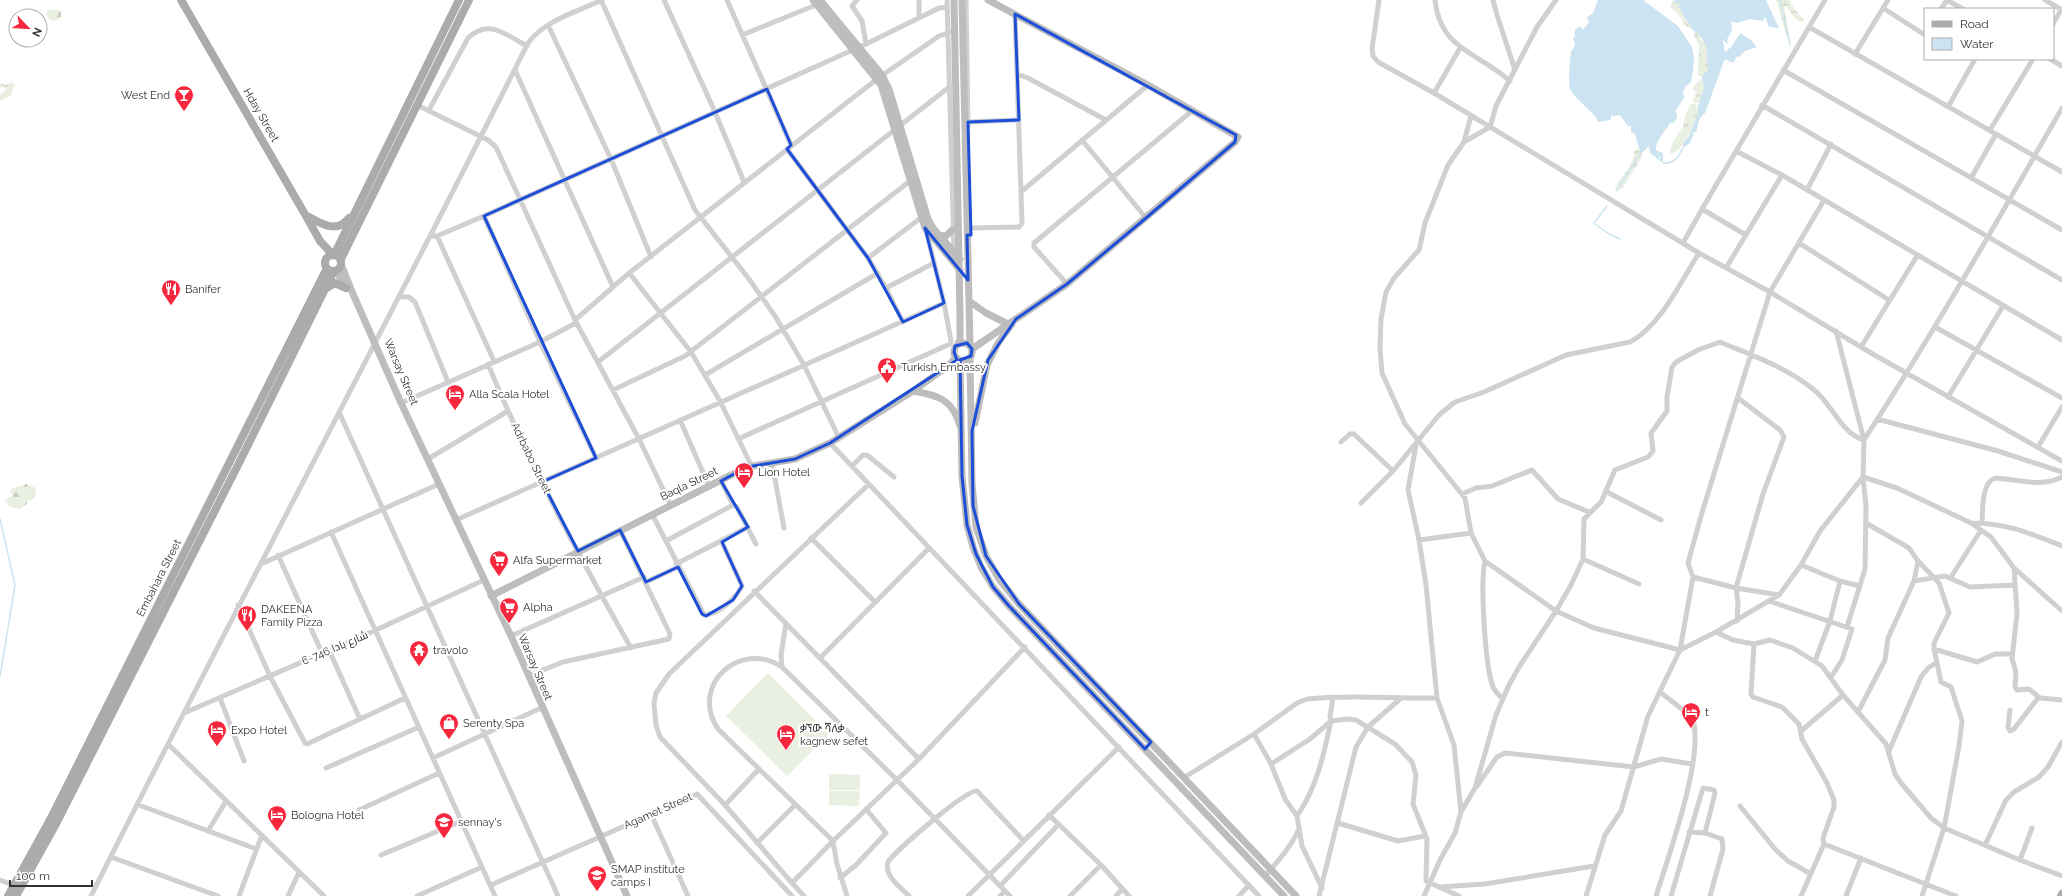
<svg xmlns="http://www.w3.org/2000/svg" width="2062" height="896" font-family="Raleway,Cairo,'Noto Sans Ethiopic',sans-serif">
  <defs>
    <pattern id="grass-tufts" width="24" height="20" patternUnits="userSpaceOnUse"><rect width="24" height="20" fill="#e9f0e1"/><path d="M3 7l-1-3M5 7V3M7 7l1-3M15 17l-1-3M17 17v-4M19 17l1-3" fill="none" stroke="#c8cec2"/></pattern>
    <pattern id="forest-firs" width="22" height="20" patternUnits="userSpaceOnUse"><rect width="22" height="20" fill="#e9f0e1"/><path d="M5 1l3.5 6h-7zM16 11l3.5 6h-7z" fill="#c8cec2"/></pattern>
    <pattern id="wetland-marsh" width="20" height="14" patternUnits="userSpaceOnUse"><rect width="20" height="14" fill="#e9f0e1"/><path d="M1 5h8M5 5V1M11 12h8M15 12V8" fill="none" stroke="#c8cec2"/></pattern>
  </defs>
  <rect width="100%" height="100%" fill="#fff"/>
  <path fill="url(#grass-tufts)" d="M1673,0L1680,4L1684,16L1694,29H1691L1683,24L1682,18L1670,7Z
    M1694,31L1698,34L1703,43V39C1708,49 1714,73 1701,77L1698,73L1699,45L1694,36Z
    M1702,78L1704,79V88L1698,103H1694L1693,99L1695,97V94H1698L1693,90V87Z
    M12,82L16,86L13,87L11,95L0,101V95L6,90L3,86L0,88V84L2,83L6,85Z
    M1691,104H1696C1703,114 1686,141 1679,149C1676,152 1675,151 1672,154L1670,153L1672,144L1683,126L1686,113Z"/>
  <path fill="url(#forest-firs)" d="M49,9L61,11V18L56,21L50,20L46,14Z
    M26,484H28L27,487L32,486L35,488C37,494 35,500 29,501L27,500V504L20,509L10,507L5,500L13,495L10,493L11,489Z"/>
  <path fill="url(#wetland-marsh)" d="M1776,0H1790L1794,9L1804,20L1802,22C1794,20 1791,12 1786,6L1784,7L1790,38L1787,37Z
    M1638,148L1639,151L1643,152L1642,157L1623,187L1617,192L1615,190C1619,175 1633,170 1634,152Z"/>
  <path fill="#e9f0e1" d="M768,673L829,734L787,776L726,716Z
    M829,774L860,775V790H829Z
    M829,791H860L859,806L829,805Z"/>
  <path fill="#cce4f1" d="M1598,0H1643L1678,26L1692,47L1694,57L1693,71L1691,82L1685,87L1683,92L1684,98L1676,110L1677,118L1673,123H1670C1666,130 1655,141 1656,150L1663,153V161L1661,160L1659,155V160L1650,153L1649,146L1643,152H1640L1635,134L1631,132V126H1628L1620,115L1611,116V120L1598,122C1598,115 1575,100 1570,89C1568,84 1570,58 1571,52C1572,49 1574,49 1575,45L1573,38L1575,37V30L1580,26L1583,30L1589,22L1587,17L1593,13Z
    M1674,0H1766L1779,28L1769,27L1765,17L1763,21L1750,19L1737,23L1731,21L1732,30L1727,40L1729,45L1723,40L1725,52L1732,46L1740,33L1751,40L1757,47L1745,51L1740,56L1736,57L1734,62H1730L1726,59L1724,61L1705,113L1700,118L1696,132H1694L1690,143L1684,147L1683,144L1689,136L1698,113V105L1704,88L1702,76L1708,70C1705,51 1712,48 1695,31L1694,32C1691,24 1683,17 1680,8H1678L1680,4L1675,3Z"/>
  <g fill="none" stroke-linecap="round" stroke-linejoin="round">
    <path stroke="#cce4f1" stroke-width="1.5" d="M1780,0L1790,44
      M1658,158L1664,163C1676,164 1679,155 1684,146
      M1617,190L1641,152
      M1607,206L1594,223L1609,234L1620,239
      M0,519L15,585L0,677"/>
    <path stroke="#d0d0d0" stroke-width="5" d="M601,0L695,210L749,279L775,316L804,365L839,438
      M664,0L715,112L744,182
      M727,0L791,145
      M857,0L852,6L862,21L866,44
      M919,0V18
      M947,0L954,251
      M966,0L968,127
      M1379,0L1372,49L1373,56L1378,62L1434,93L1699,253L1770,292L1871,353L2062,461
      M1435,0C1440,50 1478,52 1510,81
      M1493,0L1497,15L1515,70
      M1947,0L1963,9
      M2045,0L2062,10
      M1883,8L1925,35
      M1941,9L1947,0
      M2053,24L2061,10
      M548,25L611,159L651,257
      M1809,27L2062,172
      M742,35L816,5
      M1855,54L1888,0
      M2050,59L2062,66
      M515,70L613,287
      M1783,70L2062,230
      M1017,74L1028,78L1106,120
      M1434,93L1460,48
      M417,105L488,140L496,147L575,320L639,439L670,504
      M1762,105L2062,280
      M1948,107L1975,59
      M429,110L468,38C489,18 506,35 527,46
      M1471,116L1464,142L1448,165L1425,223L1419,250L1394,278L1386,292L1381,319L1380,349L1382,373L1405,424L1465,498L1471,533L1485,561L1556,611L1594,628L1680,650L1716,632L1779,595L1801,565L1820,531L1863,477L1864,440L1836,331
      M968,122L1019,120
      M1990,130L2033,59
      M1082,140L1146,218
      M1464,142L1490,127L1496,106L1537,27L1556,0
      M787,149L868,258L886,288L903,322
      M1736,151L1782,175L2062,340
      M1971,178L1996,134
      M1807,190L1831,144
      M1022,191L1148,85
      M1702,209L1746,235
      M484,216L540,342L596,458
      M971,228L1019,227L1022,223L1015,14
      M431,236H437L484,216L866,44L939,8L947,7
      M437,236L494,361
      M1683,243L1702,209L1825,0
      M1799,243L1889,300
      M868,258L922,217
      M1726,268L1782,175
      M630,274L691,352L720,401L751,465
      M1067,284L1034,247V243L1193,110
      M886,288L934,263
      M400,297H409L415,302L448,382
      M575,320L628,274L877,79L939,36L954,31
      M1935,327L2062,398
      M1861,347L1917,256
      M598,362L948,88
      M488,364C528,462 579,556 631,648
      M705,375L878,273
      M613,390L685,356L910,181
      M1948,397L2003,306
      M401,403L540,342L576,323
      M339,412L558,896
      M1877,419L1998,451L2062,472
      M680,420L709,486
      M738,439L950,344L951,341L944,303L926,230
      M1341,442L1350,434H1354L1393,471
      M830,443L1259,896
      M1416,445L1408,490L1419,540L1471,533
      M2038,447L2062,407
      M428,459L508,411
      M772,463L784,528
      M852,466L863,455H867L894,477
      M721,481L733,505L737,507L756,544
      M1607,492L1661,520
      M1462,494L1476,488L1492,486L1532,470L1558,499L1589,512
      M1361,503L1393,471L1439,415L1455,402L1484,392L1566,355L1630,342C1660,327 1681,281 1699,253
      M652,514L704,615C719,614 735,599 742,586L722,542
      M456,520L944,303
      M1866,523L1909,548L1918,561L1939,583L1949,613L1934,643V649L1941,682L1951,687L1962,721L1959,746L1944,828L1922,896
      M1971,523C2007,523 2029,533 2062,546
      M1982,523C1983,510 1981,483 1995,478C2016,479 2042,488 2062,477
      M331,532L495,896
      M811,538L875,602
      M1419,540L1426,585L1437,698
      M666,541L733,505
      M278,555L322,653
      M1583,559L1639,584
      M1485,561C1480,582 1485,666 1493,687C1495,692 1499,695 1503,699
      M261,564L439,484
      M676,564L748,527
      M1801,565L1840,581L1860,586
      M2014,568L2017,613L2012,659L2016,672L2015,687L2017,690L2029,689L2040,698L2062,700
      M1693,577L1736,588L1763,494L1784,437L1780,430L1738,398
      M1951,577L1981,530
      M1914,581L1945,576L1970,587L2015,585
      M646,582L678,567
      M754,591L919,759
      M1769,601L1852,629L1842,660L1831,677
      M238,605L270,676L305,743L307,744L405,698
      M1737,621L1738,603L1736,588L1779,595
      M1847,627L1865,569L1866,506L1863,477L1897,488L1971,523L1991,537L2014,568L2062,611
      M1716,632L1733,640L1754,644L1770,640L1793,648L1822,666L1843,695L1886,744L1895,774L1901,783L1931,818L1944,828L2020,860L2062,876
      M511,636L644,577
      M1754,644L1751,694L1753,697L1782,707L1799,724L1802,739L1827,783L1834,800V807L1823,838L1824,844
      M1934,649L1977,662L1995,654H2012
      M329,650L360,719
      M820,658L929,548
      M1815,661L1830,621L1840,581
      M782,667L781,655L786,623
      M528,676L563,662L669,639L670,634L620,530
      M220,698L244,761
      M2010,710L2008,727L2010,731L2014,729L2038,698
      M1858,712L1885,660L1888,638L1914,581L1918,561
      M184,713L376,630L484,580
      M1801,731L1843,695
      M1254,734L1271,764L1285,799L1297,816L1302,846L1322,888
      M168,744L324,896
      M1889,751L1921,677L1928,668L1936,663
      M433,758L541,708
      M1271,764L1310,739L1331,721L1347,719L1356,720L1395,744L1412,762L1416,775L1413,804L1427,839L1426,881L1459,896
      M326,768L419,727
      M759,769L725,805L792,883L833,841L919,759L1025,647
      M1185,777L1254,734L1297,703L1307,699C1350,694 1394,699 1437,698L1454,745L1461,812
      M1477,786L1497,757L1505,753L1634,767L1661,759L1692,764
      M139,805L256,849
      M725,805L660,737L656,725L654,703L656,693L669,674L869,484
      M1740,806L1775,849L1788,861L1811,874
      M359,810L439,773
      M651,814L688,896
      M1049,815L1101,865L1129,896
      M1297,816C1317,787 1324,754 1331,721L1330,717L1333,698
      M1338,823L1398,841L1425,836
      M208,831L226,801
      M1689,832L1705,833L1722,839L1723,849L1710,896
      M757,843L795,805
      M1985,845L2006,800L2014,792L2039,777L2048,767L2062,742
      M381,855L462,821
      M111,857L218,896
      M2020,860L2032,828
      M1265,876C1278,861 1291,847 1299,829
      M840,878L856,865L886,833L866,809
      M0,880L16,886
      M792,883L804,896
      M491,885L697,794L792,896
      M1000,886L1059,824
      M1439,887L1485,884L1594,866
      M91,896C234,610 385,329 528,43C545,20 577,12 602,0
      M239,896L262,835
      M288,896L299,872
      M417,896L482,867
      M847,896L837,864L833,841L718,729C689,685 740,639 782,667L897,780L1010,896
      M909,896C900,887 884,876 888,862C895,851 968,788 977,791L1023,840
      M968,896L1119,747
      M1000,896L1005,891
      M1070,896L1101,865
      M1116,896L1122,889
      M1239,896L1249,885
      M1319,896L1356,747L1368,727L1400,699
      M1424,896L1440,860L1455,833L1461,812L1475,788L1496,715L1508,687L1519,667L1556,611L1571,585L1583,559L1584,519L1601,502L1615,470L1648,457L1653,451L1651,433L1667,411V397L1672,367L1676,362L1698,350L1720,342C1751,355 1786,367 1813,389C1832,403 1840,433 1864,440C1934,332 1998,220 2062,108
      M1586,896L1605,835L1621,811L1648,716L1680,650L1693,577L1688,563L1701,516L1770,292L1824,200
      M1656,896C1668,857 1706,754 1692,717L1660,692
      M1671,896L1703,788L1714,790L1715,793L1705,833
      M1801,896L1824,844L1956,896
      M1846,896L1861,858"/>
    <path stroke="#bdbdbd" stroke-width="7" d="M813,0L881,85L925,228L960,270
      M820,0L882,75L889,89L928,219L933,228L960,259
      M954,0L960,315V339L958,344
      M962,0L970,345
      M938,235L946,236L952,230
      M341,264L353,294L401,403L511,636L627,896
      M336,271L347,288
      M969,301L986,313L1008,324
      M954 352a9 9 0 1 1 18 0a9 9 0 1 1-18 0Z
      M972,349L1067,284L1235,142L1238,137L1148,85L988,0
      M970,358L972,483L976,527L986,556L999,579L1019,604L1296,896
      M960,360L962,476L967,525L973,547L981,567L993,587L1009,606L1284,896
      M913,391C937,395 953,399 960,426
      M975,423L987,365L998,343L1012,324
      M491,596L747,467L795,459L830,443L913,391L948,366L956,357"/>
    <path stroke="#ababab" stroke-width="8" d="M181,0L306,216L320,241L333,255
      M307,216C321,224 337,234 349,218
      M334,255L459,0
      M325 263a8 8 0 1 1 16 0a8 8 0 1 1-16 0Z
      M341,259L469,0
      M325,289L335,283L346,288
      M8,896L51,818L327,268
      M16,896L57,822L237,467L334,271
      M2061,896L2062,894"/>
  </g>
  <path fill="none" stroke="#1d4ed8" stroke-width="3" stroke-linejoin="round" d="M1015,14L1236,135L1235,142L1146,218L1067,284L1016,319L988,360L972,431L973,506L986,556L1019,604L1151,742L1145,749L1009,606L993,587L976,554L967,525L962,476L960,360L971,356L972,349L967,343L955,346L954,352L957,360L830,443L795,459L747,467L721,481L748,527L722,542L742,586L733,600L706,616L702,614L678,567L646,582L620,530L578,551L542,482L596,458L484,216L767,89L791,145L787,149L868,258L903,322L944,303L925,228L968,280L967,235H971L968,122L1019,120Z"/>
  <defs>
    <symbol id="bar-pin" viewBox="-11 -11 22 30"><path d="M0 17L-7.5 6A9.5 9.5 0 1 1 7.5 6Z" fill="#f7273d" stroke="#fff"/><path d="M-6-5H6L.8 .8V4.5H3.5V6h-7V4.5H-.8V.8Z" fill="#fff"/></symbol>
    <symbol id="restaurant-pin" viewBox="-11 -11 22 30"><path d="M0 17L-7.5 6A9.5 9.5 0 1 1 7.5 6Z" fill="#f7273d" stroke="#fff"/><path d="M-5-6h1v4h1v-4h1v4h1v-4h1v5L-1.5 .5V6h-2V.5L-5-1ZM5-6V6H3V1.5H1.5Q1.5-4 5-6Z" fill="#fff"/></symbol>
    <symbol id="civic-pin" viewBox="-11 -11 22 30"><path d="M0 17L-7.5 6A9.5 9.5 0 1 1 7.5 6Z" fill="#f7273d" stroke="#fff"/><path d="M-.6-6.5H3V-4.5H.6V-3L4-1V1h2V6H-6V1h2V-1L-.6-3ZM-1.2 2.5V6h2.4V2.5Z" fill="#fff"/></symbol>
    <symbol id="hotel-pin" viewBox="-11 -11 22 30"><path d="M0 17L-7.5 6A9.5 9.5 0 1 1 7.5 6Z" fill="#f7273d" stroke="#fff"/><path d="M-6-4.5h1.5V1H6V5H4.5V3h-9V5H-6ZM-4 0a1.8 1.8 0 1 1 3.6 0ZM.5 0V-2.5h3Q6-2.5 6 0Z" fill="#fff"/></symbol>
    <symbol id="supermarket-pin" viewBox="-11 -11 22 30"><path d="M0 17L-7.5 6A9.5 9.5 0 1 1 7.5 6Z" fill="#f7273d" stroke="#fff"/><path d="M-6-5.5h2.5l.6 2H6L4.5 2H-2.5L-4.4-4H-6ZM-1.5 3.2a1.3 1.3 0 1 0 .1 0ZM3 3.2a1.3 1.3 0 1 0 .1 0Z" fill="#fff"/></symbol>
    <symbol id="temple-pin" viewBox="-11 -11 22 30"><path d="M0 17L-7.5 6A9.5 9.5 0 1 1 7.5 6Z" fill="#f7273d" stroke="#fff"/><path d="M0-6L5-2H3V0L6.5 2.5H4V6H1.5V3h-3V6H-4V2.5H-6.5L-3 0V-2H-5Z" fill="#fff"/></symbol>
    <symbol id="shop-pin" viewBox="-11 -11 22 30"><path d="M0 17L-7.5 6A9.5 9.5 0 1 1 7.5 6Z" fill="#f7273d" stroke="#fff"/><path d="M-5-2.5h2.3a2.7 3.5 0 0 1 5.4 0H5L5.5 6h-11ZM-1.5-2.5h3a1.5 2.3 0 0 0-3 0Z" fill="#fff"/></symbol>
    <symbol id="school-pin" viewBox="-11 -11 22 30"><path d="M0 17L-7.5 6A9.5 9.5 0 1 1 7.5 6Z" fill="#f7273d" stroke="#fff"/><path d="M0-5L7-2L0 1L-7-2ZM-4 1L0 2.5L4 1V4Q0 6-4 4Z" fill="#fff"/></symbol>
  </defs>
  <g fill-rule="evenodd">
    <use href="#bar-pin" x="173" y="84" width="22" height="30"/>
    <use href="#restaurant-pin" x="160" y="278" width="22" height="30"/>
    <use href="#civic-pin" x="876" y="356" width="22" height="30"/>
    <use href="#hotel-pin" x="444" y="383" width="22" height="30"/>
    <use href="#hotel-pin" x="733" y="461" width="22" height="30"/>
    <use href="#supermarket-pin" x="488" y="549" width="22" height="30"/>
    <use href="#supermarket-pin" x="498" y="596" width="22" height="30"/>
    <use href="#restaurant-pin" x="236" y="604" width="22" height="30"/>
    <use href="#temple-pin" x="408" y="639" width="22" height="30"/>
    <use href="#hotel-pin" x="1680" y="701" width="22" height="30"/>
    <use href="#shop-pin" x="438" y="712" width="22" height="30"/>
    <use href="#hotel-pin" x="206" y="719" width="22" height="30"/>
    <use href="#hotel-pin" x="775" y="723" width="22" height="30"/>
    <use href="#hotel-pin" x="266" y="804" width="22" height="30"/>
    <use href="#school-pin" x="433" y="811" width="22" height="30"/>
    <use href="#school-pin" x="586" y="864" width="22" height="30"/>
  </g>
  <g text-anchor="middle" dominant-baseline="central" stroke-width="4" stroke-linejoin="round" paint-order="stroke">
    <g font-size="11" fill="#333" stroke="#fff" text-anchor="start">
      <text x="170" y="95" text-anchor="end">West End</text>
      <text x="185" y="289">Banifer</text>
      <text x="901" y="367">Turkish Embassy</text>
      <text x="469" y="394">Alla Scala Hotel</text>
      <text x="758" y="472">Lion Hotel</text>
      <text x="513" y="560">Alfa Supermarket</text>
      <text x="523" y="607">Alpha</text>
      <text x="261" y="609">DAKEENA<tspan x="261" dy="13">Family Pizza</tspan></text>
      <text x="433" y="650">travolo</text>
      <text x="1705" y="712">t</text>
      <text x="463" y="723">Serenty Spa</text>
      <text x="800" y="728">ቃኘው ሻለቃ<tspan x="800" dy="13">kagnew sefet</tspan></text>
      <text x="231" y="730">Expo Hotel</text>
      <text x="291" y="815">Bologna Hotel</text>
      <text x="458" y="822">sennay's</text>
      <text x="611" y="869">SMAP institute<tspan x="611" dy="13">camps I</tspan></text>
    </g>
    <g font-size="11" fill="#333" stroke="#fff">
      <text transform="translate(261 115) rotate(60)">Hday Street</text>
      <text transform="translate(401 372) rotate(67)">Warsay Street</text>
      <text transform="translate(531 458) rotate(64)">Adrbabo Street</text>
      <text transform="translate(689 484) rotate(-26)">Baqla Street</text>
      <text transform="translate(159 578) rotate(-63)">Embahara Street</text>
      <text transform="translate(335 648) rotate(-23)">شارع بادا 746-6</text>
      <text transform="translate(535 667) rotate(67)">Warsay Street</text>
      <text transform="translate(658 811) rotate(-24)">Agamet Street</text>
    </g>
  </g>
  <rect x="1924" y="8" width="130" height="52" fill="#ffffff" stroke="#adadad"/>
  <rect x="1932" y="21" width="20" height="6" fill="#ababab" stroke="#adadad"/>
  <text x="1960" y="28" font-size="12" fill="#333333">Road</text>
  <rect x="1932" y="38" width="20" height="12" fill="#cce4f1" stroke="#adadad"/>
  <text x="1960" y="48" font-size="12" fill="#333333">Water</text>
  <g transform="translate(28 28) rotate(115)"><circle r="19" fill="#ffffff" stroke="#adadad"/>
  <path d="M0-3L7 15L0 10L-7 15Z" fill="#f7273d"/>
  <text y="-6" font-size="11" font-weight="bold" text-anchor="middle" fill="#333333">N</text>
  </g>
  <path d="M10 880v6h82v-6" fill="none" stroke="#333333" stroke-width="2"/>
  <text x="16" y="880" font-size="12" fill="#333333" stroke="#ffffff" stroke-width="3" paint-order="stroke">100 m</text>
</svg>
